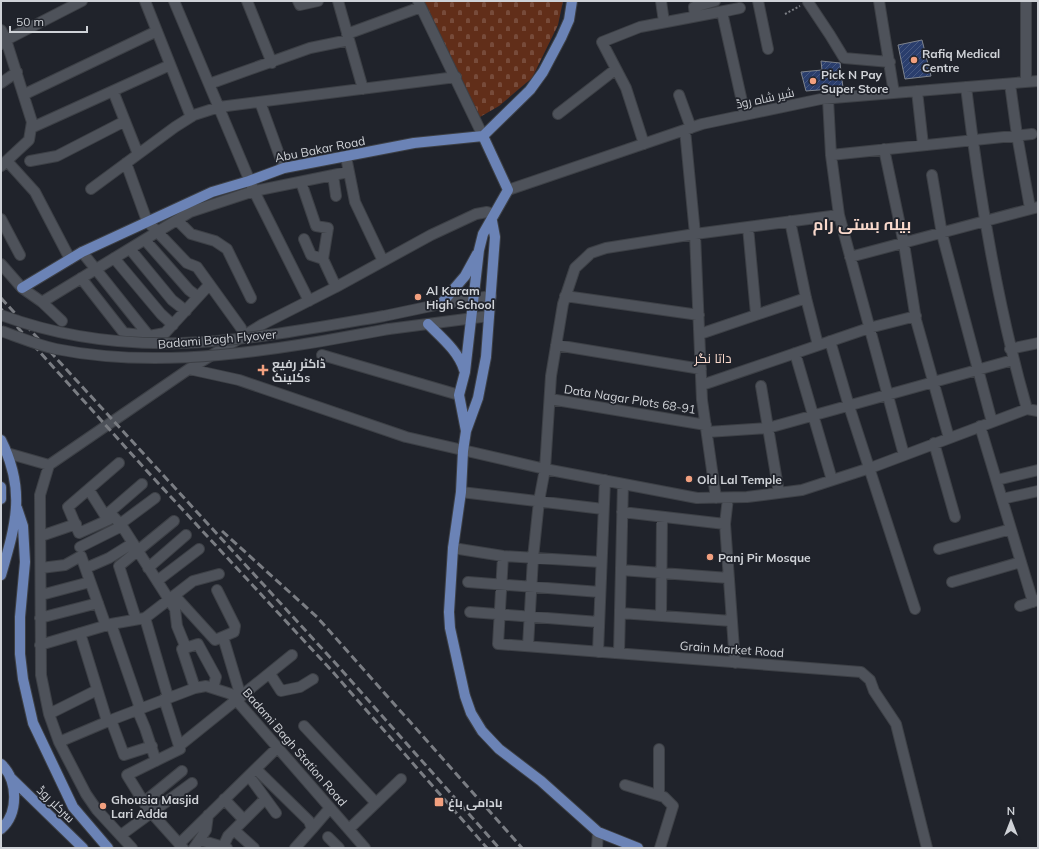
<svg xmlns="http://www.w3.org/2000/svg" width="1039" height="849" font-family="Mulish,Cairo,sans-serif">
  <defs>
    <pattern id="cemetery-stones" width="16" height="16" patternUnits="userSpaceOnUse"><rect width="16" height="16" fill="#612e19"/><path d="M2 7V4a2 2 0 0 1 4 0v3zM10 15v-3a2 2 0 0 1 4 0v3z" fill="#774b3a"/></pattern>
    <pattern id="building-hatch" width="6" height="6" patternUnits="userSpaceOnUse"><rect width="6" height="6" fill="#2a3e6d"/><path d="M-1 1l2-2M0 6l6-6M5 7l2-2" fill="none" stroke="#485981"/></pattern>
  </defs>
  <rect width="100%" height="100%" fill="#20232b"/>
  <path fill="url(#cemetery-stones)" d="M420,1H563L558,25L532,78L499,106L480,117Z"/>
  <path fill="url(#building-hatch)" stroke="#7e838c" d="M922,40L931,76L905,79L898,45Z
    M821,61L840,63L843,88L806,91L801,72L822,70Z"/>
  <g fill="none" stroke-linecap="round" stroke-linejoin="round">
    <defs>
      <path id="minor" d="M145,1L191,117
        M174,1L254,191L309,301
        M247,1L272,63
        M298,1L300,5L318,1
        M338,1L363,89
        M418,1L483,136
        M661,1L664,22
        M758,1L768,49
        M879,1L894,93
        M808,2L830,35L844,58L890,62
        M695,16L694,7L715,1
        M1,30L6,40L82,1
        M347,34L421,7
        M1,44L6,40L32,122L29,140L1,166
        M1026,82V1
        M1,83L17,72
        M209,84L310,48L349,40
        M1010,84L1017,135L1030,208
        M966,87C979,195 997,304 1027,409
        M113,91L138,154
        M917,91L923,145
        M25,94L157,31
        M679,95L691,128
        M828,99L831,155L839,215L904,455
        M260,102L284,168
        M558,114L616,69
        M31,128L170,65
        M685,130L695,234L702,400L716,498
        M644,144L626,88L602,42L640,27L740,8L722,12L745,115
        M884,149L904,244L916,320L949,438
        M831,155L1032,134
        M346,157L355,202L383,261
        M7,161L35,192L70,259
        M30,161L57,156L125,121
        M126,163L147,221L187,263L197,267L241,328
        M333,175L336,196
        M932,175L942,234L992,422
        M301,182L316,226L328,228L323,259
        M91,189L175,127L194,115L219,107L456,77
        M508,190L702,124L821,99L1038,81
        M1,219L20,255
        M177,220L191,234L215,241L227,249L251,298
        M790,221L806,298L818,345
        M748,227L756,314
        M304,239L311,255L323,259L336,287
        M145,240L189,290L198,297
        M130,249L172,300L186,311
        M82,252L149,336
        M850,257L1038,207
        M114,258L161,314L173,325
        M1,264L22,288L42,302L62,321
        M81,278L124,333L149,336L165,333L209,285
        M565,296L699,315
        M42,302L190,212L254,191L348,172
        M384,316L441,304L491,296
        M389,329L489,316
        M700,334L806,298
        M830,341L849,406L915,609
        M556,345L701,369
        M1010,349L1038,343
        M795,353L832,480
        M322,355L459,395
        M189,369L263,324L336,287L431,235L476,214L487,212L494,214
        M702,385L869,328L916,316
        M761,386L779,493
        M550,399L706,425
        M980,426L1033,602
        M707,432L768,428L1013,360
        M934,443L955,517
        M7,453L49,465L189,369L239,380L406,437L545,469L697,498L747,497L802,490L873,467L1027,409L1038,411
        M49,465L40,495L41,675L49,714L59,742L86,794L97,810L132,848
        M997,480L1038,470
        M89,490L108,520L113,516L122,526L175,609L177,626L186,648
        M461,492L603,509
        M728,498L725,524L735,663
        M1002,499L1038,491
        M622,512L725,524
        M105,516L142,484
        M108,520L79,533L68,507L119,463
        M120,524L155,498
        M41,536L76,524
        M80,547L122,526
        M453,548L503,556L601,562
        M939,549L1011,529
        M503,556L498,644L861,672L870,680L874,691L896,724L927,848
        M41,568L65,565L81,556L106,626
        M86,568L109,558L133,543
        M148,568L186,535
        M621,570L729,578
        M157,581L199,549
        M468,582L600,592
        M952,582L1021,562
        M41,595L90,582
        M175,596L215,640L234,632L235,626L217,590
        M1020,606L1038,600
        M470,612L599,622
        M620,613L732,621
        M661,616L662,517
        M40,618L98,603
        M145,618L168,697
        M136,619L119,566L174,521
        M111,624L140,708
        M80,633L107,721
        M223,637L241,697
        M40,645L111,624L145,618L193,581L219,574
        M528,646L533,558L539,501L545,469L551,376L563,304L575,268L591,253L606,248L695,234L839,215
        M598,652L605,480
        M619,653L623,484
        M270,674L281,691L300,687L313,679
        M195,688L182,649L198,644L216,677L213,688
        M164,699L180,749L127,775L148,809L183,848
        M137,709L145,728L156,761
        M49,714L97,690
        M111,720L124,755L152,746
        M304,726L376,803
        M59,742L111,720L195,688L206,686L231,694L365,848
        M179,746L292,655
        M256,769L309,821L312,829L295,848
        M249,776L276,813
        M625,785L664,797L673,806L660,848
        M659,795V749
        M224,799L244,820
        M144,802L182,771
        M312,829L330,808
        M349,829L401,779
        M234,830L254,848
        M121,835L192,783
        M328,837L339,848
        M200,840L227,848
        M179,844L276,749
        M223,847L228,836L265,799
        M194,848L206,830L208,815
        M597,848L598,832"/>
      <path id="major" d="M492,221L495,237L486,357L478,398L466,431L463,451L461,492L453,548L449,612L450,628L465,696L471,713L482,731L499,749L541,781L598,832L638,848
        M22,288L82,252L212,192L249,181L284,168L414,143L483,136L530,90L543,72L561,38L569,20L572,1
        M441,304L465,276L477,254
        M428,324C442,338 459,352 464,370
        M466,431L459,395L465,372L479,250L483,234L508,190L483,136
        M1,440C26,490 16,524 1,575
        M1,487V499
        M17,508L23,526L25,562L20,617V654L23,679L33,723L73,807L108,848
        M1,764C18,780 19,813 1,829
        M11,778L83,848"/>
    </defs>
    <use href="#minor" stroke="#3d4046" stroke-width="12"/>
    <use href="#major" stroke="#3d4046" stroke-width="12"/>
    <path stroke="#7c7f85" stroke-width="2" stroke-dasharray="2 2" stroke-linecap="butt" d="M785,14L800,6"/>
    <use href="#minor" stroke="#4e525a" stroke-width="10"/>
    <use href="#major" stroke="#6b83b6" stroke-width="10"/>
    <path stroke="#7a7d83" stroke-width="3" stroke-dasharray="8 4" stroke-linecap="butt" d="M1,298L338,666L499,848
      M1,309L146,470L332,671L487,848
      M222,531L317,617L522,848"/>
    <defs>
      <path id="minor-bridge" d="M1,315C133,364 251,339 384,316
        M1,331C19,337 37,345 56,349C166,371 280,349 389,329"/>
    </defs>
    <use href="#minor-bridge" stroke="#3d4046" stroke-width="12" stroke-linecap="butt"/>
    <use href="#minor-bridge" stroke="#4e525a" stroke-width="10"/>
  </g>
  <g fill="#f2a07f" stroke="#20232b" stroke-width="1.5">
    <circle cx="914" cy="60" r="4"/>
    <circle cx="813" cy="81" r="4"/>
    <circle cx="418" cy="297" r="4"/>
    <path d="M261 364h4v4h4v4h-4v4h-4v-4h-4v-4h4z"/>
    <circle cx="689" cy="479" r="4"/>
    <circle cx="710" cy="557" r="4"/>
    <rect x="434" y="797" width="10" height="10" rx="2"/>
    <circle cx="103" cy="806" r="4"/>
  </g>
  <g text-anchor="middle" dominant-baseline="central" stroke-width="3.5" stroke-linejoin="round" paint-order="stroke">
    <g font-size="12" font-weight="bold" fill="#cfd2d7" stroke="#20232b" text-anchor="start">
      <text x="922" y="53">Rafiq Medical<tspan x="922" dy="14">Centre</tspan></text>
      <text x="821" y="74">Pick N Pay<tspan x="821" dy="14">Super Store</tspan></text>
      <text x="426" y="290">Al Karam<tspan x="426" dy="14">High School</tspan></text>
      <text x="272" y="363">ڈاکٹر رفیع<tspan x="272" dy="14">کلینکs</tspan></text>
      <text x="697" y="479">Old Lal Temple</text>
      <text x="718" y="557">Panj Pir Mosque</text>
      <text x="111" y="799">Ghousia Masjid<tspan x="111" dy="14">Lari Adda</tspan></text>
      <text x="448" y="802">بادامی باغ</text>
    </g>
    <g font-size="12" fill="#cfd2d7" stroke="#20232b">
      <text transform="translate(765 98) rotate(-12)">شیر شاہ روڈ</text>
      <text transform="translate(320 149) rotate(-11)">Abu Bakar Road</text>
      <text transform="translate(217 339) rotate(-5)">Badami Bagh Flyover</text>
      <text transform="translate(630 399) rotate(9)">Data Nagar Plots 68-91</text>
      <text transform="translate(732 649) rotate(4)">Grain Market Road</text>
      <text transform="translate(295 747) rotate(49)">Badami Bagh Station Road</text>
      <text transform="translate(56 804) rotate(44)">سرکلر روڈ</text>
    </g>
    <g font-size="13" fill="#f9d9cc" stroke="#20232b">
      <text x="713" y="358">داتا نگر</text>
    </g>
    <g font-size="16" font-weight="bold" fill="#f9d9cc" stroke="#20232b">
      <text x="862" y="224">بیلہ بستی رام</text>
    </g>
  </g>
  <rect width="1039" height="849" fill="none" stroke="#cfd2d7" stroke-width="4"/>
  <g transform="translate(1011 821)" stroke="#20232b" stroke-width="3" paint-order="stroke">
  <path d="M0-3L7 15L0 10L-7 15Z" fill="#cfd2d7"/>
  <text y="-6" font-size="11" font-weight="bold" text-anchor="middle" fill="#cfd2d7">N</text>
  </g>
  <path d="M10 26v6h77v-6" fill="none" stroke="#cfd2d7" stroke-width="2"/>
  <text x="16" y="26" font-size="12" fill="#cfd2d7" stroke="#20232b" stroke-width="3" paint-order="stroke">50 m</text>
</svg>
